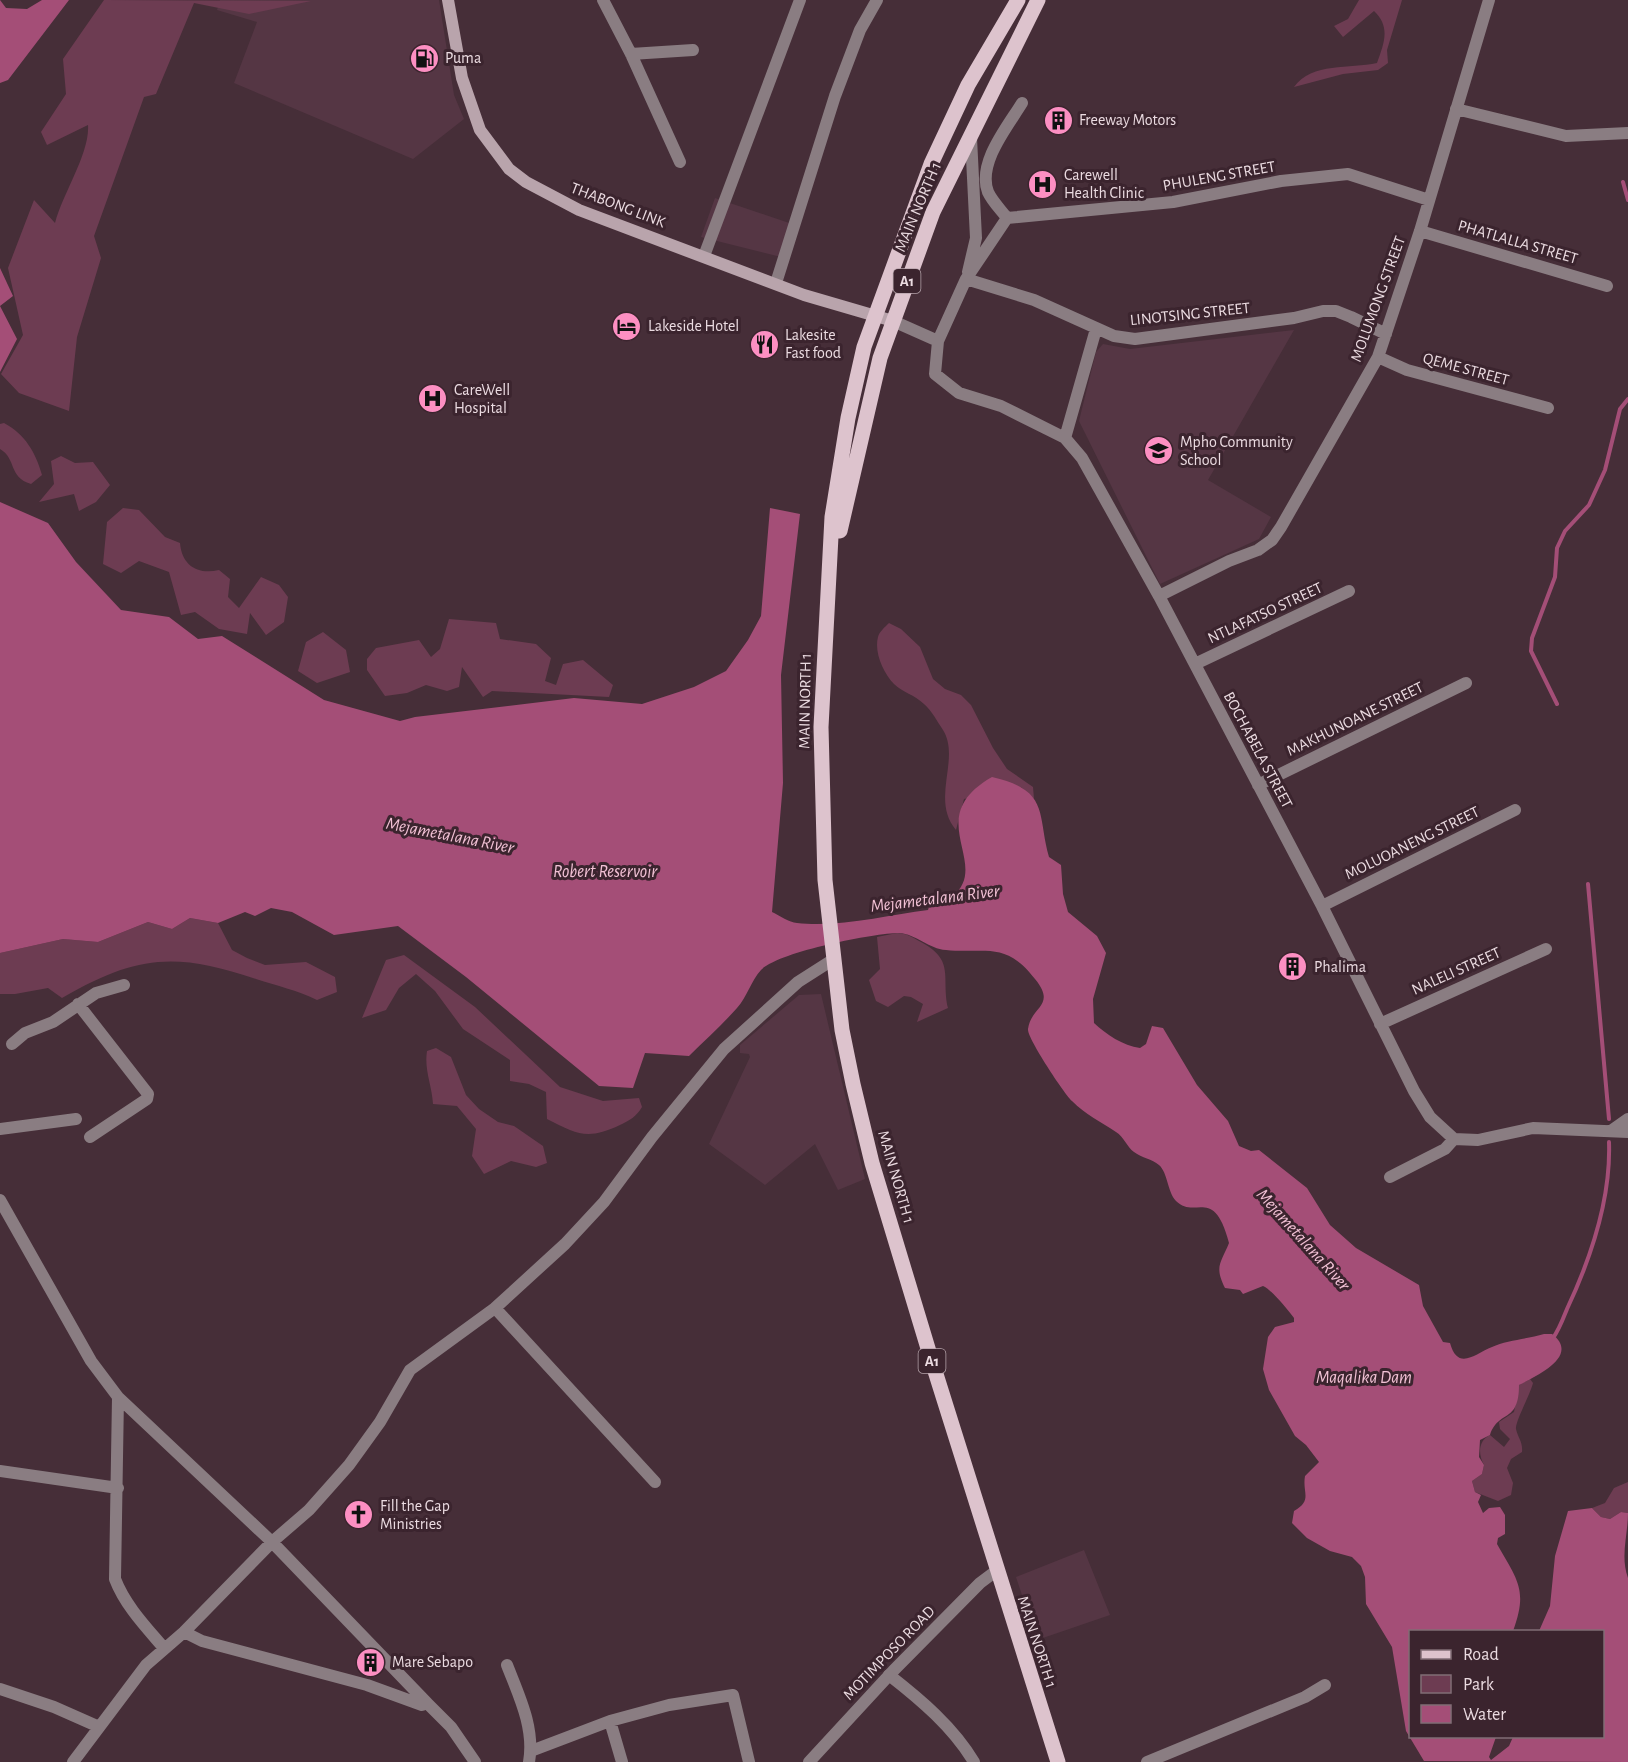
<svg xmlns="http://www.w3.org/2000/svg" width="1628" height="1762" font-family="'Alegreya Sans',sans-serif">
  <rect width="100%" height="100%" fill="#462e38"/>
  <path fill="#553644" d="M220,0H439L454,95L464,119L413,159L234,83L257,22L217,10Z
    M715,198L798,226L789,259L701,237Z
    M1294,330L1208,480L1271,517L1259,539L1160,584L1079,421L1096,352L1103,344L1130,349Z
    M821,994L865,1179L838,1190L815,1144L765,1185L709,1144L750,1057L749,1054L740,1053V1045L799,995Z
    M1084,1550L1110,1615L1037,1640L1016,1577Z"/>
  <path fill="#6d3c52" d="M104,0L311,1L249,14L194,3L156,94L144,97L94,236L101,258L77,337L69,411L19,393L1,374L23,335L8,268L34,200L55,223C63,193 90,153 88,125L47,145L41,132L66,94L63,59Z
    M1359,0H1402L1387,50L1388,63L1378,70L1343,74L1294,87C1312,62 1350,69 1377,63C1384,43 1391,27 1374,11L1343,37L1334,26L1348,19Z
    M4,423C25,434 36,453 42,475L31,484C8,477 17,459 0,449V424Z
    M61,456L75,463L93,462L110,485L96,502L79,511L74,494L39,502L54,484L51,461Z
    M123,508L139,510L165,537L180,543C182,566 198,575 219,570L230,579L228,597L239,608L261,577L279,585L288,597L284,622L266,635L250,613L247,634L219,629L195,612L181,615L169,572L139,561L121,573L103,564L107,522Z
    M449,619L496,623L500,639L536,644L551,658L545,681L556,685L563,664L583,660L613,685L609,697L492,691L483,697L462,667L459,687L447,691L426,685L407,693L385,696L367,670V659L376,648L419,640L431,657L440,649Z
    M889,623L901,629L920,647L933,679L945,689L961,695L971,705L993,748L1007,769L1033,787L1034,799L1021,787L964,799L956,830C930,799 961,759 943,730C937,721 932,711 924,704C915,695 902,692 894,684C883,673 874,652 878,637C879,632 885,627 889,623Z
    M323,632L346,650L350,672L317,683L298,671L306,642Z
    M190,918L218,923L232,950L247,958L265,965L306,962L335,977L337,992L317,1000C297,990 277,986 256,979C175,952 137,955 62,998L48,988L15,994H0V953L63,939L98,942L148,922L172,929Z
    M897,933C906,933 912,937 919,941C956,960 941,976 948,1008L917,1022L923,1004L911,997L904,996L888,1007L876,1001L869,980L880,969L877,937Z
    M404,955L475,1007L560,1087L603,1101L639,1098L642,1107C636,1117 630,1120 620,1125C588,1140 578,1135 547,1119L546,1092L529,1084L510,1081V1060L463,1029L435,991L416,974L399,988L386,1010L362,1018L386,960Z
    M436,1048L451,1057L466,1095L479,1109L498,1122L514,1126L543,1146L547,1163L536,1167L511,1161L484,1174L472,1156L476,1129L457,1106L433,1104C432,1085 424,1070 427,1051Z
    M1530,1379L1533,1383C1530,1395 1515,1422 1516,1429C1518,1438 1523,1442 1522,1452L1511,1459L1507,1468L1513,1483L1511,1495L1498,1501L1475,1492L1472,1481L1482,1474L1484,1465C1478,1454 1478,1441 1490,1435L1504,1447L1510,1439L1500,1429L1499,1422L1514,1412L1519,1385Z
    M1628,1482V1513L1621,1512L1610,1519L1601,1517L1592,1508L1605,1503L1614,1488Z"/>
  <path fill="#a44e77" d="M0,0L6,8L27,9L42,0H69L8,80L0,83Z
    M0,268L13,296L0,306L17,339L0,372Z
    M0,502L48,523L76,562L121,610L169,617L198,639L222,636L324,700L400,721L415,717L574,698L642,704L694,687L726,671L748,640L761,616L770,508L800,514L781,675L783,783L772,912C780,916 789,922 797,923C837,928 888,915 928,910L930,904C938,901 945,902 952,897C993,864 920,818 992,777C1050,790 1037,814 1049,857L1061,865L1063,894L1068,912L1097,936L1106,953L1093,999L1094,1023C1106,1034 1123,1046 1140,1048L1146,1044L1152,1026L1163,1028L1197,1085L1228,1121L1239,1146L1251,1151L1259,1150L1307,1188L1330,1225L1356,1248L1419,1285L1423,1306L1443,1342L1450,1343C1458,1372 1476,1353 1492,1347C1507,1340 1528,1339 1544,1334H1552C1581,1356 1536,1376 1519,1385C1519,1424 1499,1409 1490,1435L1480,1440L1479,1457L1484,1465L1482,1474L1472,1481L1475,1492L1481,1495L1478,1502L1483,1513L1489,1508L1500,1507L1505,1515V1534L1498,1538L1497,1544C1518,1581 1528,1590 1513,1631L1410,1632V1736L1496,1737L1489,1757L1491,1760L1509,1746L1513,1737L1602,1736V1632L1539,1631L1550,1606L1555,1556L1568,1511L1592,1508L1601,1517L1610,1519L1621,1512L1628,1513C1628,1535 1620,1556 1628,1578V1762L1424,1761L1406,1731L1392,1647L1366,1604L1365,1577L1361,1566L1352,1557L1330,1551L1307,1538L1292,1523L1294,1511C1313,1500 1302,1493 1305,1476L1319,1462L1306,1445L1295,1436L1269,1390L1263,1369L1268,1337L1275,1327L1294,1322V1318C1287,1309 1272,1290 1263,1286L1243,1294L1240,1290L1225,1288C1214,1266 1221,1263 1229,1243C1214,1185 1195,1220 1176,1201C1167,1191 1168,1173 1159,1165C1152,1159 1142,1158 1134,1152C1127,1147 1124,1137 1116,1132C1101,1122 1085,1114 1072,1101C1064,1093 1027,1038 1028,1029C1031,1006 1057,1006 1035,979C1005,940 985,954 946,950C929,949 916,934 899,933C874,933 778,952 761,970C751,981 747,997 737,1008C722,1025 705,1040 689,1056L645,1053L633,1088L599,1086L466,977L398,926L334,935L292,912L271,908L255,916L245,912L218,923L190,918L172,929L148,922L98,942L63,939L0,953Z"/>
  <g fill="none" stroke-linecap="round" stroke-linejoin="round">
    <path stroke="#a44e77" stroke-width="4" d="M1623,182L1628,200
      M1557,704L1531,651L1532,638L1555,577L1557,548L1565,531L1589,505L1605,470L1620,409L1628,399
      M1588,884L1609,1119
      M1553,1338C1559,1330 1563,1319 1567,1309C1591,1258 1611,1199 1609,1142"/>
    <path stroke="#8a7d82" stroke-width="12" d="M603,0L631,54L680,162
      M631,54L693,50
      M1456,109L1566,136L1628,133
      M1007,218C1001,210 992,201 988,192C977,163 1008,126 1022,103
      M1420,231L1607,286
      M704,256L800,0
      M968,272L976,238L971,138
      M966,279L1034,300L1114,336L1135,339L1294,318L1323,311H1336L1351,317L1386,334
      M776,283L835,96L860,30L877,0
      M893,321L938,341L935,374L959,393L1001,406L1065,438L1082,458L1159,596L1322,906L1414,1091L1430,1117L1454,1139L1478,1140L1533,1128L1628,1132
      M938,341L966,279L1007,218L1173,202L1281,181L1348,174L1429,200
      M1378,357L1407,370L1548,408
      M1065,438L1096,329
      M1159,596L1229,561L1258,550L1272,540L1281,527L1378,357L1420,231L1489,0
      M1195,664L1349,591
      M1258,785L1466,683
      M1322,906L1515,810
      M78,1004L148,1094L147,1099L90,1137
      M1380,1024L1546,949
      M12,1044L25,1033L53,1022L96,993L124,985
      M0,1129L76,1119
      M1611,1131L1628,1119
      M1390,1177L1445,1149L1454,1139
      M0,1200L91,1361L118,1397L272,1542L427,1703
      M495,1308L655,1482
      M118,1397L115,1579C125,1605 145,1626 163,1647
      M0,1471L118,1488
      M184,1632L202,1641L367,1685L422,1705L427,1703L451,1727L475,1762
      M507,1665C519,1696 535,1728 529,1762
      M889,1675C921,1700 953,1727 974,1762
      M0,1689L54,1707L97,1726
      M610,1721L622,1762
      M531,1751L610,1721L669,1705L733,1695L749,1762
      M73,1762L146,1665L184,1632L272,1542L309,1510L349,1465L380,1422L410,1370L495,1308L565,1244L604,1202L652,1137L724,1049L798,982L834,959
      M1147,1762L1305,1697L1325,1685"/>
    <path stroke="#8a7d82" stroke-width="12" d="M809,1762L893,1671L980,1583L996,1571"/>
    <path stroke="#b9a4ac" stroke-width="12" d="M448,0L462,78L480,130L509,169L526,182L579,210L804,295L893,321"/>
    <path stroke="#ddc3cd" stroke-width="15" d="M1018,0L968,85L931,164L864,347L848,418L832,517L821,727L825,880L842,1030L853,1084L872,1163L930,1355L1058,1762
      M840,531L880,358L933,212L1038,0"/>
  </g>
  <defs>
    <symbol id="fuel-disc" viewBox="-11 -11 22 22"><circle r="9.5" fill="#fc8fc2" stroke="#3b242e"/><path d="M-5.5-6h7V0h2V4h1.3V-2.5L3-4.5l.8-.8L6-3V5H2.5V1h-1V6h-7ZM-4.2-4.7v3.2H.2V-4.7Z" fill="#111"/></symbol>
    <symbol id="building-disc" viewBox="-11 -11 22 22"><circle r="9.5" fill="#fc8fc2" stroke="#3b242e"/><path d="M-4-6H4V6H1V3H-1V6H-4ZM-2.5-4.3h1.7v1.8h-1.7ZM.8-4.3h1.7v1.8H.8ZM-2.5-1h1.7V.8h-1.7ZM.8-1h1.7V.8H.8Z" fill="#111"/></symbol>
    <symbol id="hospital-disc" viewBox="-11 -11 22 22"><circle r="9.5" fill="#fc8fc2" stroke="#3b242e"/><path d="M-5-5h3v3.5h4V-5h3V5h-3V1.5h-4V5h-3Z" fill="#111"/></symbol>
    <symbol id="hotel-disc" viewBox="-11 -11 22 22"><circle r="9.5" fill="#fc8fc2" stroke="#3b242e"/><path d="M-6-4.5h1.5V1H6V5H4.5V3h-9V5H-6ZM-4 0a1.8 1.8 0 1 1 3.6 0ZM.5 0V-2.5h3Q6-2.5 6 0Z" fill="#111"/></symbol>
    <symbol id="restaurant-disc" viewBox="-11 -11 22 22"><circle r="9.5" fill="#fc8fc2" stroke="#3b242e"/><path d="M-5-6h1v4h1v-4h1v4h1v-4h1v5L-1.5 .5V6h-2V.5L-5-1ZM5-6V6H3V1.5H1.5Q1.5-4 5-6Z" fill="#111"/></symbol>
    <symbol id="school-disc" viewBox="-11 -11 22 22"><circle r="9.5" fill="#fc8fc2" stroke="#3b242e"/><path d="M0-5L7-2L0 1L-7-2ZM-4 1L0 2.5L4 1V4Q0 6-4 4Z" fill="#111"/></symbol>
    <symbol id="church-disc" viewBox="-11 -11 22 22"><circle r="9.5" fill="#fc8fc2" stroke="#3b242e"/><path d="M-1.2-6h2.4v3.5h3.3v2.4h-3.3V6h-2.4V-.1h-3.3v-2.4h3.3Z" fill="#111"/></symbol>
  </defs>
  <g fill-rule="evenodd">
    <use href="#fuel-disc" x="408" y="42" width="33" height="33"/>
    <use href="#building-disc" x="1042" y="104" width="33" height="33"/>
    <use href="#hospital-disc" x="1026" y="168" width="33" height="33"/>
    <use href="#hotel-disc" x="610" y="310" width="33" height="33"/>
    <use href="#restaurant-disc" x="748" y="328" width="33" height="33"/>
    <use href="#hospital-disc" x="416" y="382" width="33" height="33"/>
    <use href="#school-disc" x="1142" y="434" width="33" height="33"/>
    <use href="#building-disc" x="1276" y="950" width="33" height="33"/>
    <use href="#church-disc" x="342" y="1498" width="33" height="33"/>
    <use href="#building-disc" x="354" y="1646" width="33" height="33"/>
  </g>
  <g text-anchor="middle" dominant-baseline="central" stroke-width="6" stroke-linejoin="round" paint-order="stroke">
    <g fill="#3b242e" stroke="#b6a4ab" stroke-width="1.5">
      <rect x="893.5" y="269" width="27" height="24" rx="4.5"/>
      <rect x="918.5" y="1349" width="27" height="24" rx="4.5"/>
    </g>
    <g font-size="15" font-weight="bold" fill="#ebdbe1">
      <text x="907" y="281">A1</text>
      <text x="932" y="1361">A1</text>
    </g>
    <g font-size="16" fill="#ebdbe1" stroke="#3b242e" text-anchor="start">
      <text x="445" y="58">Puma</text>
      <text x="1079" y="120">Freeway Motors</text>
      <text x="1064" y="175">Carewell<tspan x="1064" dy="18">Health Clinic</tspan></text>
      <text x="648" y="326">Lakeside Hotel</text>
      <text x="785" y="335">Lakesite<tspan x="785" dy="18">Fast food</tspan></text>
      <text x="454" y="390">CareWell<tspan x="454" dy="18">Hospital</tspan></text>
      <text x="1180" y="442">Mpho Community<tspan x="1180" dy="18">School</tspan></text>
      <text x="1314" y="967">Phalima</text>
      <text x="380" y="1506">Fill the Gap<tspan x="380" dy="18">Ministries</tspan></text>
      <text x="392" y="1662">Mare Sebapo</text>
    </g>
    <g font-size="16" fill="#ebdbe1" stroke="#3b242e">
      <text transform="translate(1219 176) rotate(-10)">PHULENG STREET</text>
      <text transform="translate(618 205) rotate(21)">THABONG LINK</text>
      <text transform="translate(918 207) rotate(-67)">MAIN NORTH 1</text>
      <text transform="translate(1518 242) rotate(16)">PHATLALLA STREET</text>
      <text transform="translate(1378 299) rotate(-70)">MOLUMONG STREET</text>
      <text transform="translate(1190 314) rotate(-6)">LINOTSING STREET</text>
      <text transform="translate(1466 369) rotate(15)">QEME STREET</text>
      <text transform="translate(1265 613) rotate(-25)">NTLAFATSO STREET</text>
      <text transform="translate(805 701) rotate(-89)">MAIN NORTH 1</text>
      <text transform="translate(1355 719) rotate(-26)">MAKHUNOANE STREET</text>
      <text transform="translate(1258 750) rotate(62)">BOCHABELA STREET</text>
      <text transform="translate(1412 843) rotate(-26)">MOLUOANENG STREET</text>
      <text transform="translate(1456 971) rotate(-24)">NALELI STREET</text>
      <text transform="translate(896 1177) rotate(74)">MAIN NORTH 1</text>
      <text transform="translate(1037 1642) rotate(72)">MAIN NORTH 1</text>
      <text transform="translate(889 1653) rotate(-46)">MOTIMPOSO ROAD</text>
    </g>
    <g font-size="18" font-style="italic" fill="#f2c1d5" stroke="#3b242e">
      <text transform="translate(450 836) rotate(11)">Mejametalana River</text>
      <text x="605" y="872">Robert Reservoir</text>
      <text transform="translate(935 899) rotate(-7)">Mejametalana River</text>
      <text transform="translate(1303 1240) rotate(48)">Mejametalana River</text>
      <text x="1364" y="1378">Maqalika Dam</text>
    </g>
  </g>
  <rect x="1409" y="1630" width="195" height="108" fill="#3b242e" stroke="#816d76" stroke-width="1.5"/>
  <rect x="1421" y="1650" width="30" height="9" fill="#ddc3cd" stroke="#816d76" stroke-width="1.5"/>
  <text x="1463" y="1660" font-size="18" fill="#ebdbe1">Road</text>
  <rect x="1421" y="1675" width="30" height="18" fill="#6d3c52" stroke="#816d76" stroke-width="1.5"/>
  <text x="1463" y="1690" font-size="18" fill="#ebdbe1">Park</text>
  <rect x="1421" y="1705" width="30" height="18" fill="#a44e77" stroke="#816d76" stroke-width="1.5"/>
  <text x="1463" y="1720" font-size="18" fill="#ebdbe1">Water</text>
</svg>
